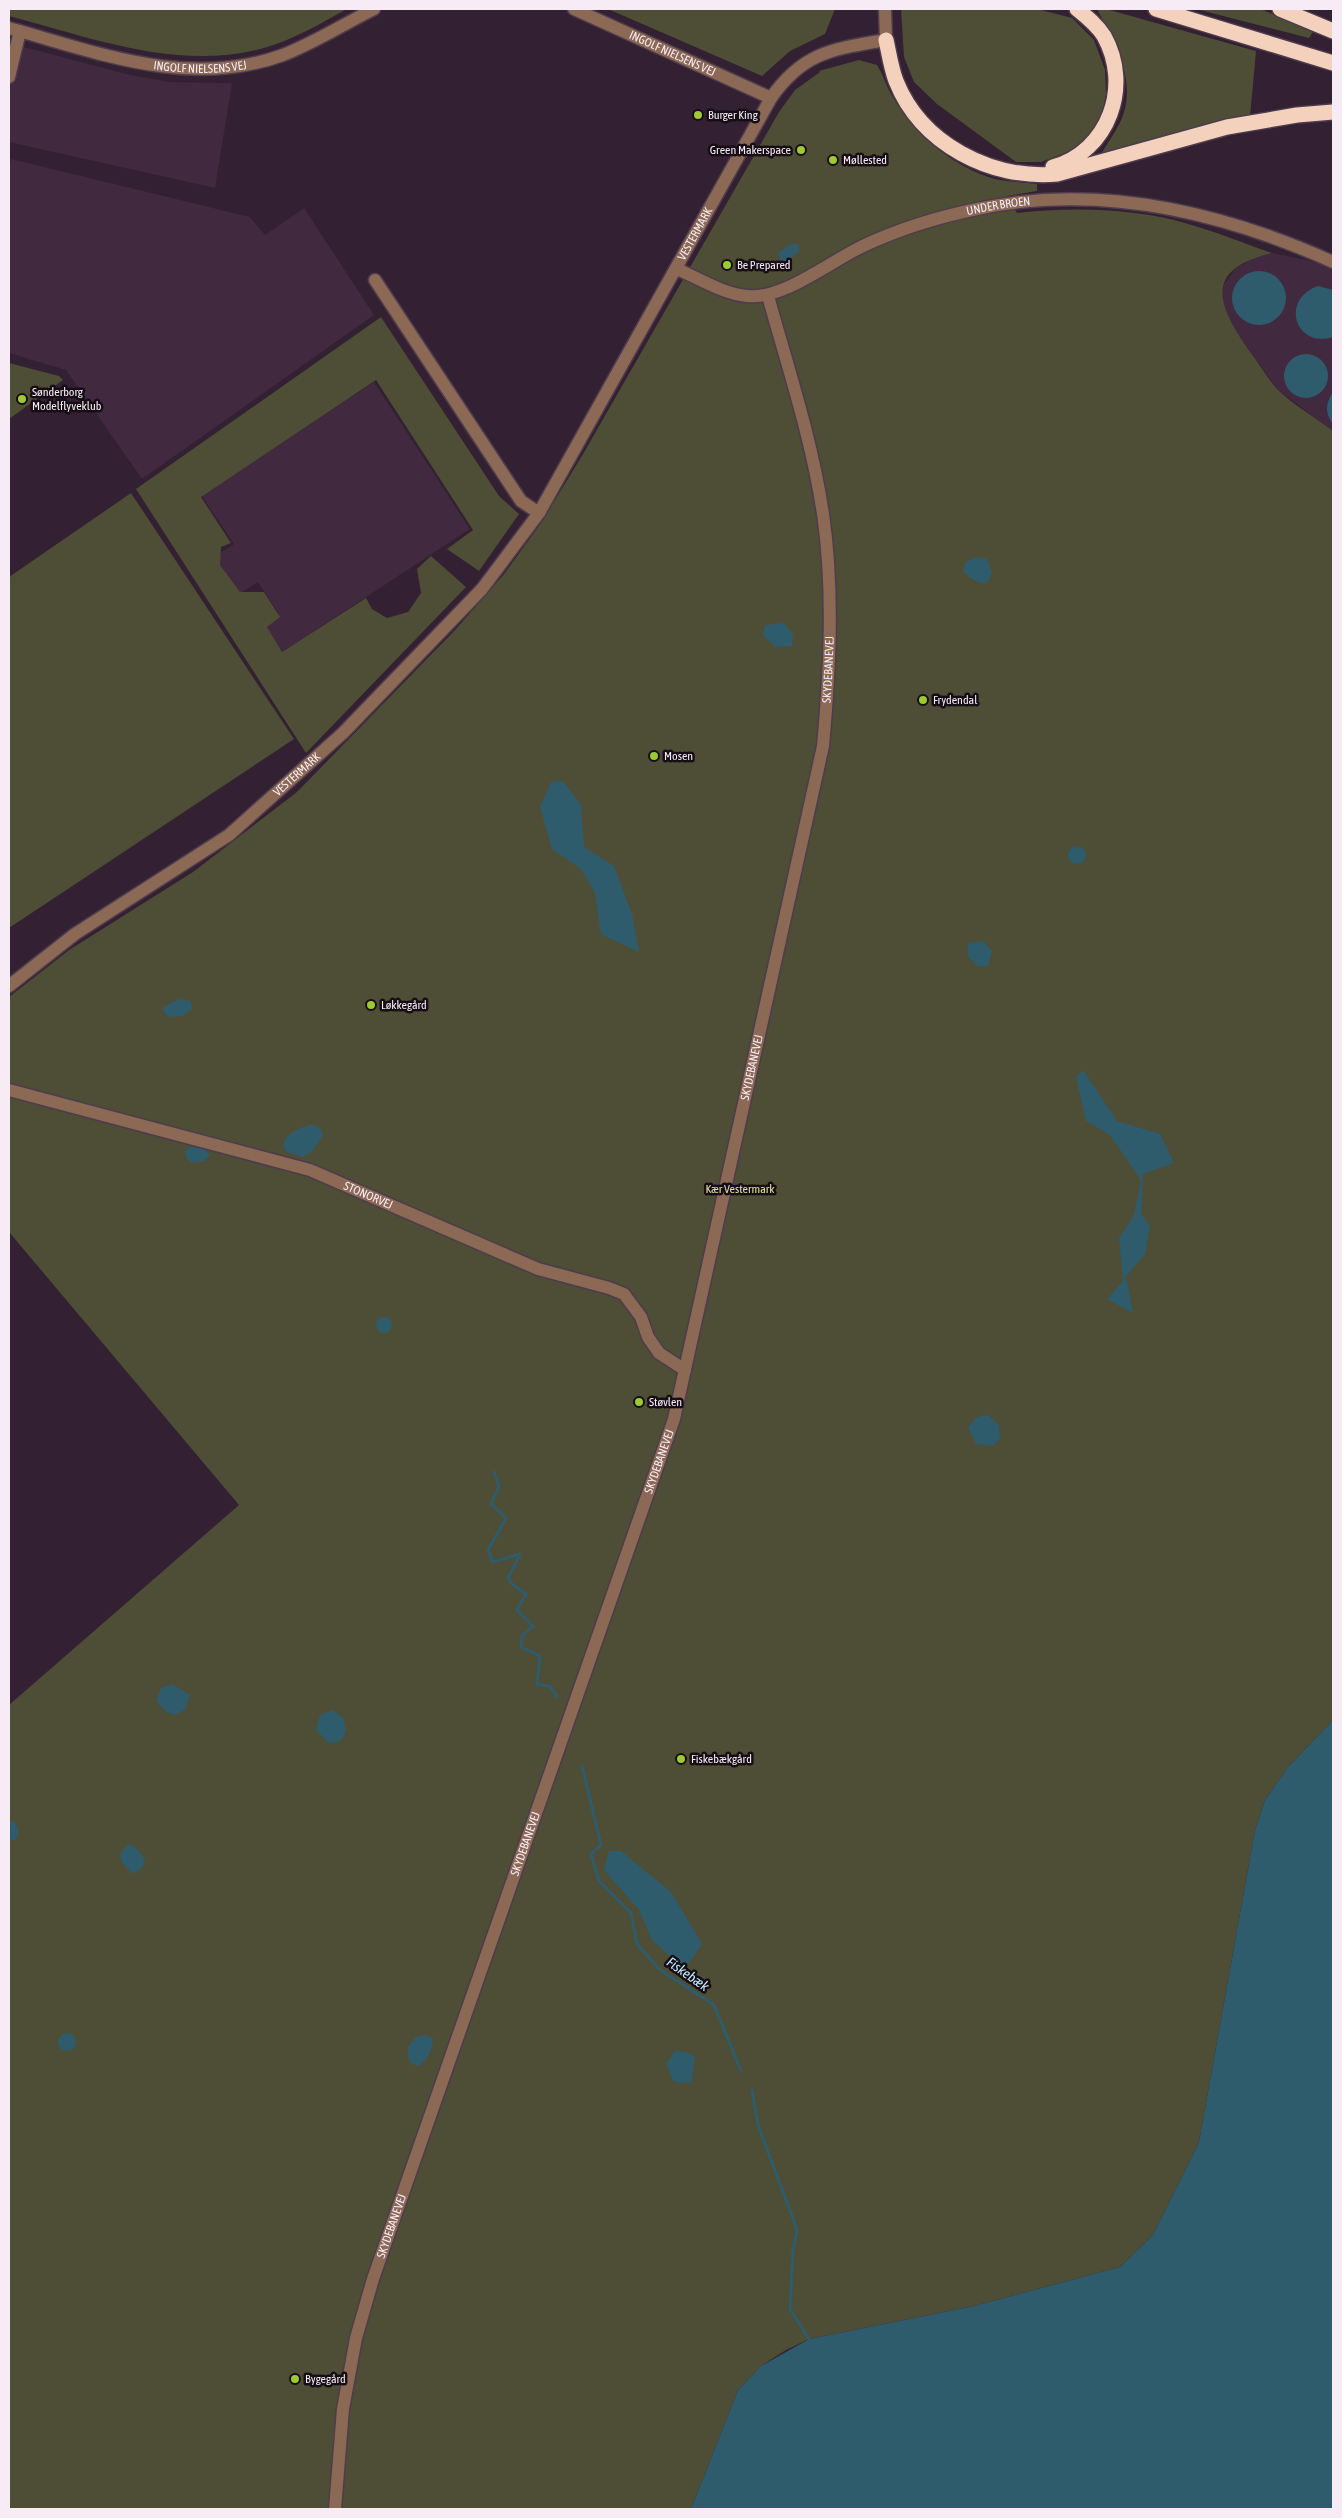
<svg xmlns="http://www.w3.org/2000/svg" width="1342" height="2518" font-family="'Asap Condensed',sans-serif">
  <rect width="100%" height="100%" fill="#332032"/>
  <path fill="#412940" d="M9,43L130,75L170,82L232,83L215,188L9,142Z
    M11,159L250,217L265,235L304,208L374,315L142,479L66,370L9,353V168Z
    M1272,253L1307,260L1333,268V431L1278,390L1237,333L1227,317L1221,299L1224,284L1236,268L1256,257Z
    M374,382L470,529L282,652L264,624L279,614L258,582L236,596L212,558L234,544L201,495Z"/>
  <path fill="#4d4e35" d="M9,9H347C325,21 303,34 279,43C189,76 97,39 9,16Z
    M608,9H835L825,34L790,51L762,76Z
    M901,9H1037L1072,18L1094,40L1105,70L1106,94L1100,124L1075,149L1041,162H1016L937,104L914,82L904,57Z
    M1097,9H1106L1256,51L1250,117L1199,127L1100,156C1107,143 1120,127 1124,112C1135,75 1113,40 1097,9Z
    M1196,9H1260L1314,30L1309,38Z
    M859,60L877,65C884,76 887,89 894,99C919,137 951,166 995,179C1008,182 1024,182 1037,184V191L1007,196L1017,213C1069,207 1133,208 1185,223C1214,231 1243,243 1272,253C1201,270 1218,307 1251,353C1260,365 1268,379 1278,390C1294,405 1316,418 1333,431V1720L1288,1767L1265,1800L1255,1830L1199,2142L1153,2235L1120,2267L974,2306L809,2339L786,2350L761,2366L738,2390L691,2509H9V1705L239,1505L9,1232V997L69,950L193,872L297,792L455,630L504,574L541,523L583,454L779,112L795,90L820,72L819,71Z
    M381,317L499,496L519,514L479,571L447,549L473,530L376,380L201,497L231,543L221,547L220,565L240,592H264L280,617L267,627L282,652L366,598L372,609L387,618L408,612L421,593L417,569L431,556L466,587L306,753L136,489Z
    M9,363L59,376L63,380L9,419Z
    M131,493L294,739L9,928V577Z"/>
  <path fill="#2f5c6d" d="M791,244H798L799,252L785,262L781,261L778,253Z
    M1232 298a27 27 0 1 1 54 0a27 27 0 1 1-54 0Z
    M1318,286L1333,290V337C1296,349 1279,300 1318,286Z
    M1284 376a22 22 0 1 1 44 0a22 22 0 1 1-44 0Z
    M1333,392V424C1325,413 1325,404 1333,392Z
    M976,557L987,559L992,573L987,583C977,584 970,578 963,571L966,562Z
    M784,623L793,635L792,646L775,647L763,635L765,625Z
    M563,781L581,805L584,847L614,866L632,914L639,952L601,934L595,893L581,869L552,849L540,807L551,782Z
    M1068 855a9 9 0 1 1 18 0a9 9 0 1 1-18 0Z
    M983,941L992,951L988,966H977L968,956V943Z
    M178,999L191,1001L192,1009L182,1016L168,1017L162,1008Z
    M1083,1070L1117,1121L1160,1134L1174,1163L1143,1174L1141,1214L1150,1226L1145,1254L1126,1276L1133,1313L1107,1299L1123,1281L1119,1238L1134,1215L1141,1180L1110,1135L1086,1121L1076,1077Z
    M312,1124L321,1129L323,1136L311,1152L303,1157L287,1152L283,1146C286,1132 299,1129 312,1124Z
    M195,1144L202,1147L210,1155L204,1161L192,1163L186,1157L185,1151Z
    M376 1325a8 8 0 1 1 16 0a8 8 0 1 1-16 0Z
    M988,1415L999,1425L1000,1439L992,1446L976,1444L968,1427L977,1417Z
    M172,1684L190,1695L185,1710L174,1715L166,1712L156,1701L161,1688Z
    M333,1710L343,1718L346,1731L342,1740L330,1744L316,1730L320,1715Z
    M1333,1720V2509H691L738,2390L761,2366L809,2339L974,2306L1120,2267L1153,2235L1199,2142L1255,1830L1265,1800L1288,1767Z
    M9,1821L15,1822L19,1832L16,1839L9,1841Z
    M129,1844L139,1851L145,1860C143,1867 139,1873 131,1873L121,1861L120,1853Z
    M609,1851H621L671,1892L702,1944L688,1964L678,1963L652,1940L639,1910L604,1870Z
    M58 2042a9 9 0 1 1 18 0a9 9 0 1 1-18 0Z
    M426,2035L433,2039C433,2048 427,2061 419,2066L412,2064L408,2058V2047L416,2037Z
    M675,2051L686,2052L695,2057L691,2083L674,2082L666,2064Z"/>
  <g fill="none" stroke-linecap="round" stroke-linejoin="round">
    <path stroke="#2f5c6d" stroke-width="3" d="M494,1472L499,1486L491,1504L506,1518L488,1550L493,1562L520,1554L508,1578L512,1584L526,1594L517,1610L533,1626L522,1636L521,1647L540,1656L537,1684L551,1687L557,1697
      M582,1766L601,1845L591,1854L599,1881L631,1913L637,1944L659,1969L714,2005L741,2071
      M752,2090L758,2125L797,2229L793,2251L790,2309L809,2339"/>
    <defs>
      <g id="minor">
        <path id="s1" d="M574,9L771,98"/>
        <path id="s2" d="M9,28C99,53 189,89 283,55C314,43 344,24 374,9"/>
        <path d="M9,77L20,31"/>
        <path id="s3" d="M677,269C698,278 723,294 747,296C783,300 829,262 863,246C899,229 938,217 977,209C1099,183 1222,212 1333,262"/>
        <path d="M375,280L521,501L539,513"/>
        <path id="s4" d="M9,986L75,934L229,835L343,733L482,589L539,513L771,98C803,52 833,49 886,40L885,9"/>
        <path id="s5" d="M9,1090L310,1170L538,1269L609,1288L624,1294L641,1317L648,1337L659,1353L685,1370"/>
        <path id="s6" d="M335,2509L343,2409L356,2338L373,2279L674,1419L823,746C830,669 834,590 823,514C812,440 788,368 768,296"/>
      </g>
      <path id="highway" d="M1156,9L1333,63
        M1280,9L1333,31
        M886,40C889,53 891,68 896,81C921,144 991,180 1057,174L1227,127L1297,115L1333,112
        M1053,167C1109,151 1132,86 1104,36C1097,25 1087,17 1077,9"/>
    </defs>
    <use href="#minor" stroke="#4e3c4d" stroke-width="15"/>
    <use href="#highway" stroke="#4e3c4d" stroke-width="18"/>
    <use href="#minor" stroke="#8b6955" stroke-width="12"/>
    <use href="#highway" stroke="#f3d1bd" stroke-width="15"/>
  </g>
  <g fill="#9cca31" stroke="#160d15" stroke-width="2">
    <circle cx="698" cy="115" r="5"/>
    <circle cx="801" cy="150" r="5"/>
    <circle cx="833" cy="160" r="5"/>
    <circle cx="727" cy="265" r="5"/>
    <circle cx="22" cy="399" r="5"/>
    <circle cx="923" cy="700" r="5"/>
    <circle cx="654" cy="756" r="5"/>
    <circle cx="371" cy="1005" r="5"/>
    <circle cx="639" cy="1402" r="5"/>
    <circle cx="681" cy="1759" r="5"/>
    <circle cx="295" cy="2379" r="5"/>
  </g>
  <g text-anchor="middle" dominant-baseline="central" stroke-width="5" stroke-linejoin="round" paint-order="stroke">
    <g font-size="12" fill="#f7ebf6" stroke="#160d15">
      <text stroke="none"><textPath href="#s1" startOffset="108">INGOLF NIELSENS VEJ</textPath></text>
      <text stroke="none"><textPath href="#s2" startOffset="196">INGOLF NIELSENS VEJ</textPath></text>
      <text stroke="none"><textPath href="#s3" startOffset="345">UNDER BROEN</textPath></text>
      <text stroke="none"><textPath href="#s4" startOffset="1035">VESTERMARK</textPath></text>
      <text stroke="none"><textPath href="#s6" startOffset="1911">SKYDEBANEVEJ</textPath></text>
      <text stroke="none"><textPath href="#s4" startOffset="358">VESTERMARK</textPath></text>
      <text stroke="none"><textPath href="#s6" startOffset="1505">SKYDEBANEVEJ</textPath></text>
      <text stroke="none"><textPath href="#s5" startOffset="375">STONORVEJ</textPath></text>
      <text stroke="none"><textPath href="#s6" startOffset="1100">SKYDEBANEVEJ</textPath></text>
      <text stroke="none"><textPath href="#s6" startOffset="695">SKYDEBANEVEJ</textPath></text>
      <text stroke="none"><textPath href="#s6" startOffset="290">SKYDEBANEVEJ</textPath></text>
    </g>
    <g font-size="12" fill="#f7ebf6" stroke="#160d15" text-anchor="start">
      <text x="708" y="115">Burger King</text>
      <text x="791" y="150" text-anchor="end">Green Makerspace</text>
      <text x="843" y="160">Møllested</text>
      <text x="737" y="265">Be Prepared</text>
      <text x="32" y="392">Sønderborg<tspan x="32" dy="14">Modelflyveklub</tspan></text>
      <text x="933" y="700">Frydendal</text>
      <text x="664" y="756">Mosen</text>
      <text x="381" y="1005">Løkkegård</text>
      <text x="649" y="1402">Støvlen</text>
      <text x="691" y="1759">Fiskebækgård</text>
      <text x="305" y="2379">Bygegård</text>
    </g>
    <g font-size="12" fill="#dfe29f" stroke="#160d15">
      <text x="740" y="1189">Kær Vestermark</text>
    </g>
    <g font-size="14" font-style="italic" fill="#bfecfe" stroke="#160d15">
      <text transform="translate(688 1974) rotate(35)">Fiskebæk</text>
    </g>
  </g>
  <rect width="1342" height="2518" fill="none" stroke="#f7ebf6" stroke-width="20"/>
</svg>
